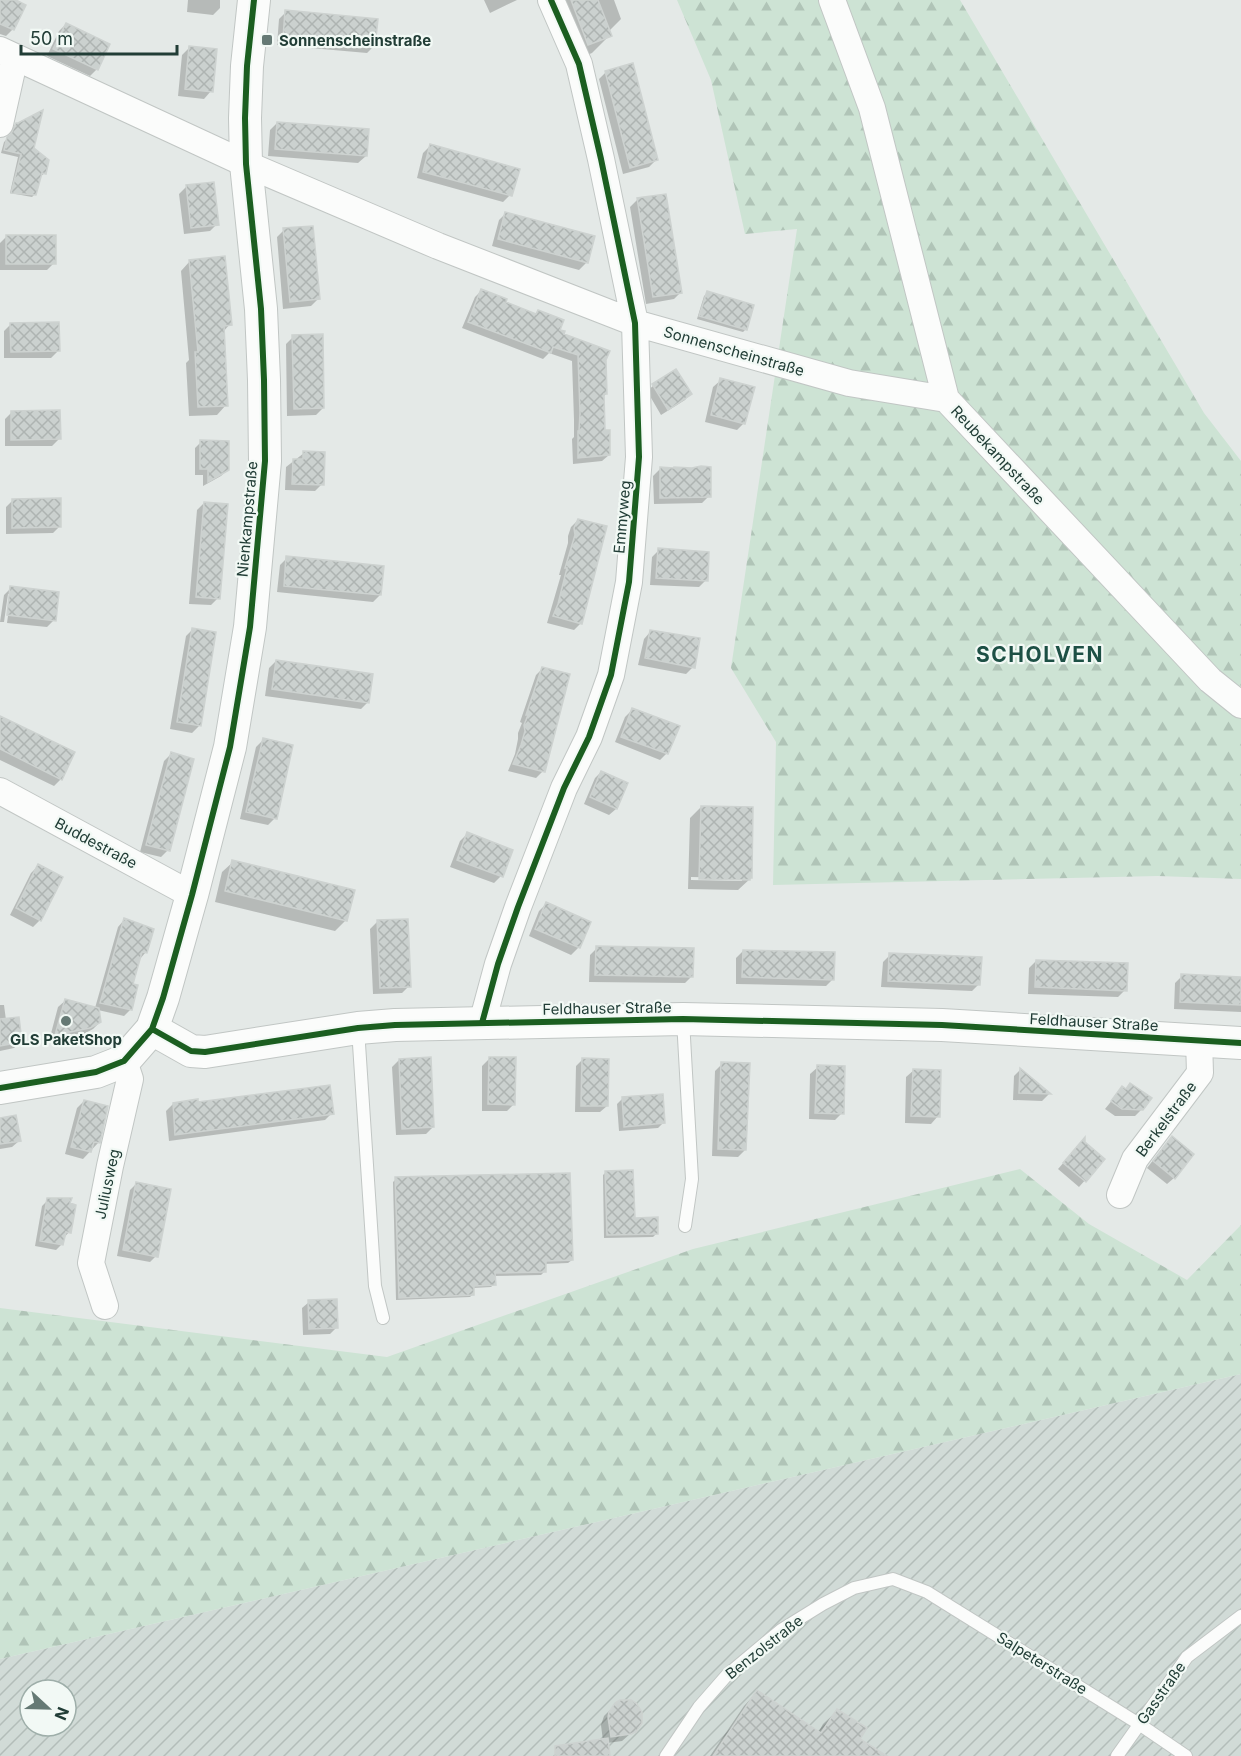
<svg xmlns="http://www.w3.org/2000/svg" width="1241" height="1756" font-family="Inter,sans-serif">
  <defs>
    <pattern id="industrial-furrows" width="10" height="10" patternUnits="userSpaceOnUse" patternTransform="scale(1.5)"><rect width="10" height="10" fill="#d1dbd7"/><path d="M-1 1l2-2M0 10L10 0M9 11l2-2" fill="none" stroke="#b3bdb9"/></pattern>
    <pattern id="forest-firs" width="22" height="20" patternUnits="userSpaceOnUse" patternTransform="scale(1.5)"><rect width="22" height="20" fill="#cde3d4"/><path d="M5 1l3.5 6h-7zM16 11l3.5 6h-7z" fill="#b0c4b7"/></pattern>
    <pattern id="building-cross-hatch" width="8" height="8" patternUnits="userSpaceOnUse" patternTransform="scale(1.5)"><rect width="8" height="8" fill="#cbd1cf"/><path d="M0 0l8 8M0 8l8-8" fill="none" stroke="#aeb4b2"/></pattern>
  </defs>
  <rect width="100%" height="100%" fill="#e4e9e7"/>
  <path fill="url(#industrial-furrows)" fill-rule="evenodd" d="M1241,1374V1756H0V1659ZM30,1690H66V1726H30Z"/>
  <path fill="url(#forest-firs)" d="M677,0H960L1204,413L1241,461V879L1158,876L773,885L776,742L731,668L797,229L745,234L711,80Z
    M1020,1169L1089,1224L1187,1280L1241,1225V1374L0,1659V1308L387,1357L693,1249Z"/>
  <path fill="#0003" fill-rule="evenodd" d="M0,0H12L13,29L6,36L0,34Z
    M188,0H220V8L213,15L187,12Z
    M484,0H517L490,13Z
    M546,0H614L621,19L609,31L610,35L592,53L570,62Z
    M286,12L374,46L367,53L277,45L279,19Z
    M66,24L97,69L90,76L47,56L59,31Z
    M189,48L211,91L204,99L178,96L182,55Z
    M606,72L656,160L649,167L623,174L599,79Z
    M277,123L366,156L358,163L268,156L270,130Z
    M16,124L33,149L45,173L41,176H40L35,194L32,197L10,193L18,157L1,153L4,142L9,137L13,128Z
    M430,146L510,195L503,202L417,178L423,153Z
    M186,187L217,224L210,231L184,234L179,194Z
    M637,200L681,292L674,299L646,304L630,207Z
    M506,213L593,237L586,263L579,270L492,246L499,220Z
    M284,230L318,299L311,306L283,309L277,237Z
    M7,236L54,263L47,270H0V243Z
    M190,261L230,324L223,332L226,405L217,415L189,416L186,363L189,360L181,271Z
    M481,291L559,331L605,360L606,394L603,397L604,432L609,455L602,461L573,464L572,439L574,437V420L572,361L549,353L543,359L462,328L475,297Z
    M707,293L746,329L743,332L697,319L704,296Z
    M11,324L58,351L51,358H4V331Z
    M293,337L323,408L316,415L287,416L286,344Z
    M675,371L690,394L685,400L661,415L647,391L653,386Z
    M721,380L744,423L737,430L705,422L713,387Z
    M12,412L59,439L52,446H5V419Z
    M201,442L227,470L221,476L203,486V475H195V448Z
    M304,453L322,484L315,491L285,490L286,467Z
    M660,469L709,496L702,503L654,504L653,476Z
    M13,500L60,526L53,533L6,534V507Z
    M204,503L218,598L211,605L189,604L197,510Z
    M578,520L581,623L574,630L547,623L561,575H559L568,543V536L571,527Z
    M659,550L706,580L699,587L650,585L652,557Z
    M287,558L380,595L373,602L277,592L280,565Z
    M11,588L54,620L47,627L7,623L11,594H8L4,622H0L4,595Z
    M193,629L199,726L192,733L170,729L186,636Z
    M651,631L693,667L686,674L638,665L644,639Z
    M276,661L368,702L361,709L265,696L269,668Z
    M543,668V771L536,778L508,771L515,754L518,739V733L522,723L520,722L536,675Z
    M632,710L667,753L660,760L615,742L625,717Z
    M0,717L61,779L54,786L0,760Z
    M263,740L275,818L268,825L240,819L256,747Z
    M171,754L168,850L161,857L140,852L164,761Z
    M601,772L626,783L616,809L609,815L584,804L595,778Z
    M701,807L751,878L738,890L688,889L690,818ZM691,877L742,878V881L691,880Z
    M467,834L501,876L494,883L450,867L460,841Z
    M233,862L345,921L335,931L215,902L222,872Z
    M38,866L40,920L33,927L10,915L31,873Z
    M546,904L589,923L578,948L571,955L529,936L539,911Z
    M124,920L146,952L139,960L132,985L131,1009L124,1016L98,1010L100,1022L93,1029L82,1035L49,1041L58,1007L66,1000L95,1008L118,927Z
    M377,922L409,986L402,993L373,994L370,929Z
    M597,948L692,976L685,983L589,982L590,955Z
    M743,951L833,979L826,986L736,984V958Z
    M890,955L979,984L972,991L881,987L883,962Z
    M1036,961L1125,990L1118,997L1028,994L1029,968Z
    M1182,976L1241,978V1012L1174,1009L1175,983Z
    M0,1005H4L6,1020L21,1042L14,1048L0,1051Z
    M489,1059L514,1104L507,1111H482V1066Z
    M399,1060L433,1127L426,1134L396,1135L392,1067Z
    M582,1060L607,1106L600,1112H575L576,1066Z
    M722,1064L745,1150L738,1157L712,1156L715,1071Z
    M818,1067L842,1113L835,1120L809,1119L810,1074Z
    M914,1070L938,1116L931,1124L905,1123L906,1077Z
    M1020,1070L1049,1094L1042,1101L1013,1100L1014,1076Z
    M1122,1088L1142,1109L1135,1116H1115L1105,1109Z
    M623,1098L663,1123L658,1128L619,1131L617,1104Z
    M84,1101L98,1143L83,1159L65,1154L77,1108Z
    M173,1104H197L332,1113L325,1120L169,1141L166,1111Z
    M0,1120L19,1141L12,1147L0,1149Z
    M1079,1145L1103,1160L1079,1187L1058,1169Z
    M1165,1145L1174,1178L1167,1184L1147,1168Z
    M606,1172L633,1220L656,1234L653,1237L604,1238L603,1175Z
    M396,1179L572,1260L568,1263L544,1264V1272L541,1275L494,1276V1284L491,1287L473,1288V1294L470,1297L396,1300L393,1182Z
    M136,1184L156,1256L150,1262L117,1256L130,1190Z
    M48,1200L69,1232L63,1239L62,1244L56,1250L35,1246L42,1206Z
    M309,1302L336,1328L330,1334L303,1335L302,1308Z
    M757,1692L818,1733L823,1724L837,1711L858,1739L884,1756H710L744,1706Z
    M612,1708L638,1727L622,1741L607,1743L609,1756H572L603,1741L601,1725L604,1716Z"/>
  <path fill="url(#building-cross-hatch)" stroke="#cdd2d0" stroke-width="1.5" d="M0,0H16L26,5L14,30L0,24Z
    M571,0H598L612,36L588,45Z
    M285,10L378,19L375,47L283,38Z
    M66,23L110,44L98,70L53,49Z
    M189,46L217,49L213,92L185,89Z
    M633,63L658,160L630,168L605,71Z
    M43,110L34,148L49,160L46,174L42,173L36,195L11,193L21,154L4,150L7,137L11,134L16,123H18Z
    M277,122L369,129L367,156L275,149Z
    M430,144L520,169L512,196L423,172Z
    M214,182L219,225L191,228L186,185Z
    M666,194L682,293L653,297L637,198Z
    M505,212L595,236L588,263L498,239Z
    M313,226L320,299L290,302L283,228Z
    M6,235H56V264H6Z
    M225,256L232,325L224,326L228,406L198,407L195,352H198L189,260Z
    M481,289L507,299L506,302L536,314L538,310L564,320L560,330L565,331L564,334L610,351L606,360L607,394H604L605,430H610V455L578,458V431H579L580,413L578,355L553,347L551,353L468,322Z
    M707,291L754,305L747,330L699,316Z
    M59,322L60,351L11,352L10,323Z
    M323,334L324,408L294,409L292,335Z
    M676,369L692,394L668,410L652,384Z
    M720,378L755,387L745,424L711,415Z
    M60,410L61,439L11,440V411Z
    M200,440L229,441V470L208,482V469H200Z
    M303,451L325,452L324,485L292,484L293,459H303Z
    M701,466L711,467V497L660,498V467L674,468V467L692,468Z
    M61,498V527L12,528V499Z
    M204,502L228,504L220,599L196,597Z
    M578,519L607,526L582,624L553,616L558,604L567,568H565L575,535L574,528Z
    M658,548L709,552L708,581L656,578Z
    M286,556L384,566L381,595L284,586Z
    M10,586L59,592L56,621L7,615Z
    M192,628L216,632L201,726L177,722Z
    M650,630L700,638L695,668L645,658Z
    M276,660L373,674L369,703L272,689Z
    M542,667L570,674L545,772L513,764L521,745L525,731L524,725L528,715H526Z
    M632,708L680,726L668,754L621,737Z
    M0,716L75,752L62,780L0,749Z
    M263,738L293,745L277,819L246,812Z
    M171,752L194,759L170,851L146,845Z
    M601,771L628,783L617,809L590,797Z
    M701,806L753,807L752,874V878H750V880L699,879Z
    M467,832L513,850L503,877L457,860Z
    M232,860L355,890L347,921L225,891Z
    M38,864L63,877L41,921L16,908Z
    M546,902L591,922L580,948L535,929Z
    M124,918L154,929L147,953L142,952L133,984L138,985L132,1010L100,1003Z
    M408,919L411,987L380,988L377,920Z
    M596,946L694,948L693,977L595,975Z
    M743,950L835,952L834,980L742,977Z
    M889,953L982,957L980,985L888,981Z
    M1036,960L1128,963L1127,991L1035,987Z
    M1181,974L1241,977V1005L1180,1002Z
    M65,999L99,1008L101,1022L90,1028L55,1035Z
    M19,1017L22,1042L0,1046V1019Z
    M431,1057L434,1127L402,1129L399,1059Z
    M489,1057H516L515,1105L488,1104Z
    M582,1058L609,1059L608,1106H581Z
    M721,1062L750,1063L746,1150L718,1149Z
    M817,1065L845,1066L844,1114L815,1113Z
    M1020,1068L1051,1094L1019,1093Z
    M913,1069L941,1070L940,1117L911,1116Z
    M1130,1083L1152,1098L1143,1110L1122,1109L1111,1101L1122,1086L1126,1089Z
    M330,1085L334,1114L175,1135L173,1103L198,1099V1102Z
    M663,1094L665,1123L624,1127L622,1097Z
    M84,1100L108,1106L100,1143L94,1142L91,1152L71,1147Z
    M16,1115L21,1141L0,1144V1118Z
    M1172,1136L1194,1154L1175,1179L1153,1161Z
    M1085,1137V1142L1105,1159L1086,1182L1063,1163Z
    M633,1170L635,1218L658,1217V1234L607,1235L605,1171Z
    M570,1173L573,1260L546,1261V1272L495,1273L496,1285L474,1286V1295L399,1298L395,1177Z
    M136,1182L171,1189L158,1257L123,1250Z
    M47,1198H72L70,1203L76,1205L71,1233L66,1232L63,1245L40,1241Z
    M337,1299L338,1328L309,1329L308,1300Z
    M757,1690L821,1733L837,1709L867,1728L860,1739L887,1756H713Z
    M620,1700H631L636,1703L642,1712V1723L636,1732L631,1734L611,1737L608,1717L609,1712L615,1703Z
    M608,1738L610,1756H555V1746Z"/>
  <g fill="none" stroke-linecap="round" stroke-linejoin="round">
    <defs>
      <path id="service" d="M683,1020L692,1179L685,1226
        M358,1029L375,1286L383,1318
        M666,1756L699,1707L727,1675L781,1630L823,1604L854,1588L893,1579L927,1592L1139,1724L1186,1756
        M1117,1756L1187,1657L1241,1616"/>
      <path id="minor" d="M832,0L872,108L946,399L1210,680L1241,705
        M0,50L246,164L438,246L635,323L849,383L946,399
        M0,124L15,57
        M0,791L192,895
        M482,1023L498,964L518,907L564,788L589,737L611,675L629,582L639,457L635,323L601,159L579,64L551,0
        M1120,1195L1135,1159L1200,1073L1199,1040
        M105,1306L91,1263L110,1166L130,1079L124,1061"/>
      <path id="tertiary" d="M152,1029L191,1051L205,1052L358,1028L395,1025L683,1019L942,1025L1241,1043
        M0,1088L96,1072L124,1061L152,1029L163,998L192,895L230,747L250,627L265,461L264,380L261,309L246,164L245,118L247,66L254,0"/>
    </defs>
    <use href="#service" stroke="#c1c6c4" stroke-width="14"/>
    <use href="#minor" stroke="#c1c6c4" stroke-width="28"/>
    <use href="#tertiary" stroke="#c1c6c4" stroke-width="34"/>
    <use href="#service" stroke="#fbfcfb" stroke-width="12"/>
    <use href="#minor" stroke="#fbfcfb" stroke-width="26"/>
    <use href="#tertiary" stroke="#fbfcfb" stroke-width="32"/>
    <defs>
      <path id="cycleway" d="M482,1023L498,964L518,907L564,788L589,737L611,675L629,582L639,457L635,323L601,159L579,64L551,0
        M152,1029L191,1051L205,1052L358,1028L395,1025L683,1019L942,1025L1241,1043
        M0,1088L96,1072L124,1061L152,1029L163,998L192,895L230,747L250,627L265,461L264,380L261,309L246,164L245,118L247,66L254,0"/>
    </defs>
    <use href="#cycleway" stroke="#f2f9f5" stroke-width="10"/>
    <use href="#cycleway" stroke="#1b5e20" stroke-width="6"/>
  </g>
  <g fill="#657974" stroke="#f2f9f5" stroke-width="2">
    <rect x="261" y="34" width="12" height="12" rx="3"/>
    <circle cx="66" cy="1021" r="6"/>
  </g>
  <g text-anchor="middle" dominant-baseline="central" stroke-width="4.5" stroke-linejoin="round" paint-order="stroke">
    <g font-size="15" font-weight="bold" fill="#213d36" stroke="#f2f9f5" text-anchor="start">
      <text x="279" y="40">Sonnenscheinstraße</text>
      <text x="66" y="1039" text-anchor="middle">GLS PaketShop</text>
    </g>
    <g font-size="15" fill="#213d36" stroke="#f2f9f5">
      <text transform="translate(734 351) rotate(16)">Sonnenscheinstraße</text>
      <text transform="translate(998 455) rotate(47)">Reubekampstraße</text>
      <text transform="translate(622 517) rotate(-85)">Emmyweg</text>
      <text transform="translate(247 519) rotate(-85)">Nienkampstraße</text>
      <text transform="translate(96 843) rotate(28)">Buddestraße</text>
      <text transform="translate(607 1008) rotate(-1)">Feldhauser Straße</text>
      <text transform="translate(1094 1022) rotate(3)">Feldhauser Straße</text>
      <text transform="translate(1166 1119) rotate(-53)">Berkelstraße</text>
      <text transform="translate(107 1184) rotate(-78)">Juliusweg</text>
      <text transform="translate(764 1647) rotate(-38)">Benzolstraße</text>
      <text transform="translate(1042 1663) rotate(32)">Salpeterstraße</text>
      <text transform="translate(1161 1693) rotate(-55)">Gasstraße</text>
    </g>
    <g font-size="21" font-weight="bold" letter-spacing="1.5" fill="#1d5045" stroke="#f2f9f5">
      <text x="1040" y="654">SCHOLVEN</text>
    </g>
  </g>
  <g transform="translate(48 1708) rotate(112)"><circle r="28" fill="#f2f9f5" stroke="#9eaea9" stroke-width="1.5"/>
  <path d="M0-4.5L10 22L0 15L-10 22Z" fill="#657974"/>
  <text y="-9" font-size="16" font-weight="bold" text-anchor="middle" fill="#213d36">N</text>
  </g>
  <path d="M21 45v9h156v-9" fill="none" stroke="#213d36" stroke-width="3"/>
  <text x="30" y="45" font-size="18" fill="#213d36" stroke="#f2f9f5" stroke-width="4.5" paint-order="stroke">50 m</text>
</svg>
